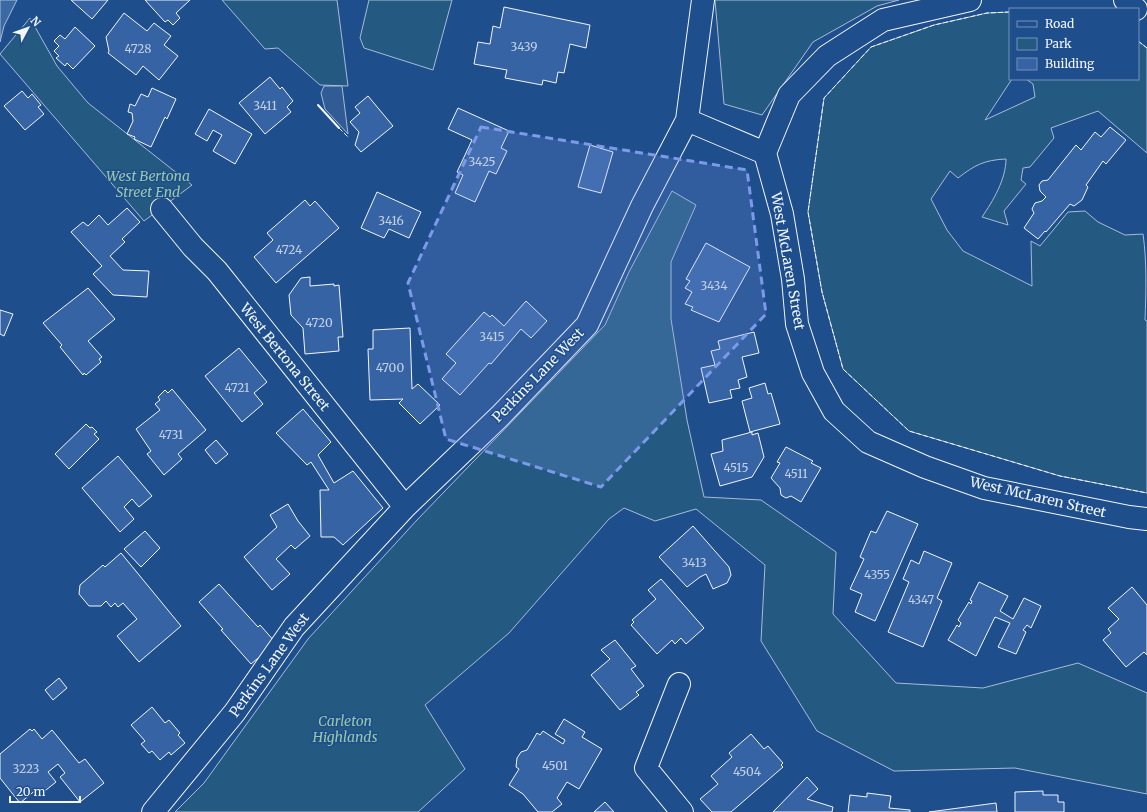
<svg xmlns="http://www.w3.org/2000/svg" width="1147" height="812" font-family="Merriweather,serif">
  <rect width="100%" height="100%" fill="#1f4e8c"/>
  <path fill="#245a82" stroke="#a8bbd7" d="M222,0H337L348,86L320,85L278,48L265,49Z
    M369,0H452L433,70L364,48L360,38Z
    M715,0H899L877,6L813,42L762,115L724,104Z
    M1010,12V79H1012L985,120L1035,97L1033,84L1026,79H1138V41L1147,48V153L1098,111L1051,128L1054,138L1030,167L1023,168L1021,180L1026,184L1004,211L1008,225L982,217C993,201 1006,179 1006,159C984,160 975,165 958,178L950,171L931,199L947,230L963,251L1032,286L1031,241L1040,246L1068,212L1085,211L1098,222L1125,235L1143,234C1147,261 1146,293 1145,320L1147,321V493L1060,476L909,431L843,369L822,292L808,212L824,98L871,47L934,25L987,13Z
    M30,18L57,66L88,103L192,185L144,221L0,54Z
    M672,191L696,205L671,262V319L687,420L704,497L761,500L836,552L833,614L896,683L983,688L1078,663L1147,693V794L1015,768L894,771L817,731L761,641L765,565L696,509L655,521L624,508L609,519L509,633L425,705L465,769L418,812H175L204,783L308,639L417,520L605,325L629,272Z"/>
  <path fill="#305b95" stroke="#a8bbd7" d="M324,86H342L348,134L325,109L321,93Z"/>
  <path fill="#3b69a3" stroke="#a8bbd7" d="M0,0H17L4,26L0,42Z"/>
  <path fill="#3563a3" stroke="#f2f6ff" d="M71,0H108L92,19Z
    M145,0H190L176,13L180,18L173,25L168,20L165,22Z
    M504,7L590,25L586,48L570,44L564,73L558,72L556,83L543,80L542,85L505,78L507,70L474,64L478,42L490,44L493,26L500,28Z
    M124,13L147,31L154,23L171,36L164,45L178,56L159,80L143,66L136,75L108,53L109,51L106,37Z
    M75,27L95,46L73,69L67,63L65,66L56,58L59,56L54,51L59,46L54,41L60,35L65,39Z
    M270,77L280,89L282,87L293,101L287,107L291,112L265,134L239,103Z
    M152,88L176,99L167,119L165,117L151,147L134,139L135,137L127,134L133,121L132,113L128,112L130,104L135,106L141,94L148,97Z
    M22,91L28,98L32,94L41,105L38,107L44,114L25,130L4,106Z
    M368,96L393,126L361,152L355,145L359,132L350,122L360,113L355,107Z
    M458,108L509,131L501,148L507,151L496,174L489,171L475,202L455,193L463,175L457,172L472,140L448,129Z
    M209,109L252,134L235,164L213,151L222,135L213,130L207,141L195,134Z
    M1110,127L1126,140L1106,164L1103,161L1086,185L1088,187L1082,200L1074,206L1070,204L1046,232L1045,231L1038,239L1024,228L1034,213L1032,209L1035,203L1042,201L1046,197L1040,191L1039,185L1042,181L1048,180L1076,145L1081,150L1095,132L1101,137Z
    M590,145L613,152L601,193L578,187Z
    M377,192L421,212L409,238L389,229L384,238L361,228Z
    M305,200L310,206L315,201L339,228L276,283L254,257L273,240L267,233Z
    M127,208L140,222L122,239L125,242L110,256L123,270L149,271L147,297L113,295L93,274L102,266L71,232L83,222L88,226L99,215L108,225Z
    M706,243L750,267L719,322L691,310L693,307L685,304L692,292L685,288L690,281L686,279Z
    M310,277V286L334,284V286L339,285L343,337H338L339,351L305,354L303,328L291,315L289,295L301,278Z
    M88,288L115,319L88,341L102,357L99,359L101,362L86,375L84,373L83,375L60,347L62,345L43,323Z
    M526,301L547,321L531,338L521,329L491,364L489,363L460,395L442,379L456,363L446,354L484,312L490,317L492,315L504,326Z
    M0,310L13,314L4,336L0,334Z
    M410,328L412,389L418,384L440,405L420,424L399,403L403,399L370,400L368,349H373V330Z
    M754,332L759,353L742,357L747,377L738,380L740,388L730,390L732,398L709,403L701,368L715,365L711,351L720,349L718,341Z
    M239,348L267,382L254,393L263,404L242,422L205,376Z
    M765,383L768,394L771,393L780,424L750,432L742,401L752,398L749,388Z
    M172,389L206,430L178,454L182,459L164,475L147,454L151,451L136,429L160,410L155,404L160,400L158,397L165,390L168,393Z
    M303,409L331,442L318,455L334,483L353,471L383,508L343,545L334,537H321L320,490H329L311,462L307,465L276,433Z
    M86,424L90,428L92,427L97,432L94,434L99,439L69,469L55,454Z
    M752,432V435L758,433L764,457L752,477L720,486L711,454L723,451L722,440Z
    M216,440L228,454L216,464L205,450Z
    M786,447L813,461L811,463L821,468L801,502L791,496L786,498L781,495L780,488L771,478L780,463L777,462Z
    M118,456L152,496L139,507L132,499L124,507L134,519L120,532L82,488Z
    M288,504L298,521L310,536L295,549L291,545L276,559L290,574L272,590L244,557L277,527L270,515Z
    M887,511L918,524L875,621L855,612L862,594L850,589L864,559L860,557L871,531L876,533Z
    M693,526L729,567L731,575L727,583L713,589L706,574L700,577L687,587L659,557Z
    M145,531L160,548L141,567L124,549Z
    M924,551L952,563L937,598L942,601L923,647L888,632L909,582L903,579L911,560L919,564Z
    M121,553L181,626L139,662L117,636L137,619L123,603L118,607L115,603L111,607L106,601L101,606H89L79,594L80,585L103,565L105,567Z
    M661,579L704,628L686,644L681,638L675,644L672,640L657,654L631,625L634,622L632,620L656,599L648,590Z
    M979,582L1008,596L1000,611L1013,619L1024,598L1041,606L1031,628L1027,625L1023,630L1026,632L1016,654L998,647L1010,623L995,617L976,656L948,640L957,625L959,627L961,623L958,620L969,602L971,604L972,601L970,600Z
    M219,584L258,627L260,625L276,643L251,664L221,630L223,629L199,602Z
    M1132,587L1147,605V655L1144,652L1126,667L1103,640L1111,633L1108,629L1119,619L1108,608Z
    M615,640L636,666L631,669L644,686L636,692L639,695L620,710L591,675L610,659L601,650Z
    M59,678L67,688L53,700L45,690Z
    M152,707L165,723L169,720L180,733L178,735L185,743L171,755L169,752L160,760L152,751L149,753L141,744L145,741L131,725Z
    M564,719L585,732L582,737L602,749L579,789L567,782L557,798L562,804L552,812H538L523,794L509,785L519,769L516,767L517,758L521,752L527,750L537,733L540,735L543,731L563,744L565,740L555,734Z
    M30,729L32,731L34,729L42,739L52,730L79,763L85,759L104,783L80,802L60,777L65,773L58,764L48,772L56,782L41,794L37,789L20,803L0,778V754Z
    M751,734L764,749L768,746L783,763L781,765L783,767L731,812H712L700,799L718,784L711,776L732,757L729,753Z
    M807,777L818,789L807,799L833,807L832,812H773Z
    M1043,791V795H1058V802H1064V812H1015V792Z
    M867,793L891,796L889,808L910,810V812H848L850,795L867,797Z
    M605,802L614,812H594Z
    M996,803L997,812H929Z"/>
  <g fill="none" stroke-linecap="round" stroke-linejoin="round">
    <defs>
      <path id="minor" d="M1125,0L1136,9
        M687,120L703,0
        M765,153L782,214L793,279L797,324L813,373L834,411L868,442L925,467L984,488L1129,517L1147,519
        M765,153L789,95L827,56L883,20L970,0
        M162,209L193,247L217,271L405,507
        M679,684L646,768L682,812
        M153,812L235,712L294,627L405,507L500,416L587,325L642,206L687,120L765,153"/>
    </defs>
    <use href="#minor" stroke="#f2f6ff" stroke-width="24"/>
    <use href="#minor" stroke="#1f4e8c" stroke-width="22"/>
    <path stroke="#f2f6ff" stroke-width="1" stroke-dasharray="5 2" stroke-linecap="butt" d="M1045,9H1051
      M1010,12L987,13L934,25L871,47L824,98L808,212L822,292L843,369L909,431L1060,476L1147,493
      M1138,41L1147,48
      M339,128L349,138"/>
    <path stroke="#f2f6ff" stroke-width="2" d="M318,105L339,128"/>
  </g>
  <path fill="#7d9aea" fill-opacity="0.2" stroke="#7d9aea" stroke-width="3" stroke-dasharray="8 5" stroke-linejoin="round" d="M481,127L747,170L766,314L601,487L446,439L408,283Z"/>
  <g text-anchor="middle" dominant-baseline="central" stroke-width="3" stroke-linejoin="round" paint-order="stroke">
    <g font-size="12" fill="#c3d1e8">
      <text x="524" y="46">3439</text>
      <text x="138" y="48">4728</text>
      <text x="265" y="105">3411</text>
      <text x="482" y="161">3425</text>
      <text x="391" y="220">3416</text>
      <text x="289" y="249">4724</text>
      <text x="714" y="285">3434</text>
      <text x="319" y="322">4720</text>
      <text x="492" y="336">3415</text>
      <text x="390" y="367">4700</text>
      <text x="237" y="387">4721</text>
      <text x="171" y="434">4731</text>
      <text x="736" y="467">4515</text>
      <text x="796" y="473">4511</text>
      <text x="694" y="562">3413</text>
      <text x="877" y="574">4355</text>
      <text x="921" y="599">4347</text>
      <text x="555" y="765">4501</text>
      <text x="26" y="768">3223</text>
      <text x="747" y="771">4504</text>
    </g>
    <g font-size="14" font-style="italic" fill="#97c8a6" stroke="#1f4e8c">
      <text x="148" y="176">West Bertona<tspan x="148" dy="16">Street End</tspan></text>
      <text x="345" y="721">Carleton<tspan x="345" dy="16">Highlands</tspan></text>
    </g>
    <g font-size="14" fill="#f2f6ff" stroke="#1f4e8c">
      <text transform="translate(788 261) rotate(80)">West McLaren Street</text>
      <text transform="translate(285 357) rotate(51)">West Bertona Street</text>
      <text transform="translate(538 375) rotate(-46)">Perkins Lane West</text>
      <text transform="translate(1038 497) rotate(13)">West McLaren Street</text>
      <text transform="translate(269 665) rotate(-54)">Perkins Lane West</text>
    </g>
  </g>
  <rect x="1009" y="8" width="130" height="72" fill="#1f4e8c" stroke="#7391ba"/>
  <rect x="1017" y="21" width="20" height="6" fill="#1f4e8c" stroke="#7391ba"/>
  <text x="1045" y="28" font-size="12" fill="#f2f6ff">Road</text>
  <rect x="1017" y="38" width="20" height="12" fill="#245a82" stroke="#7391ba"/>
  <text x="1045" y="48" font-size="12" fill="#f2f6ff">Park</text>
  <rect x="1017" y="58" width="20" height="12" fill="#3563a3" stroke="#7391ba"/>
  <text x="1045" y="68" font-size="12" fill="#f2f6ff">Building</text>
  <g transform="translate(28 28) rotate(49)" stroke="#1f4e8c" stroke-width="3" paint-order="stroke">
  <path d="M0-3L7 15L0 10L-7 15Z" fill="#f2f6ff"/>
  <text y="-6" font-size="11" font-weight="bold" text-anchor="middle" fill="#f2f6ff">N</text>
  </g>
  <path d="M10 796v6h70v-6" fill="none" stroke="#f2f6ff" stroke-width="2"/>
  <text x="16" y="796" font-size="12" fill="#f2f6ff" stroke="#1f4e8c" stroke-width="3" paint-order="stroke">20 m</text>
</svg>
